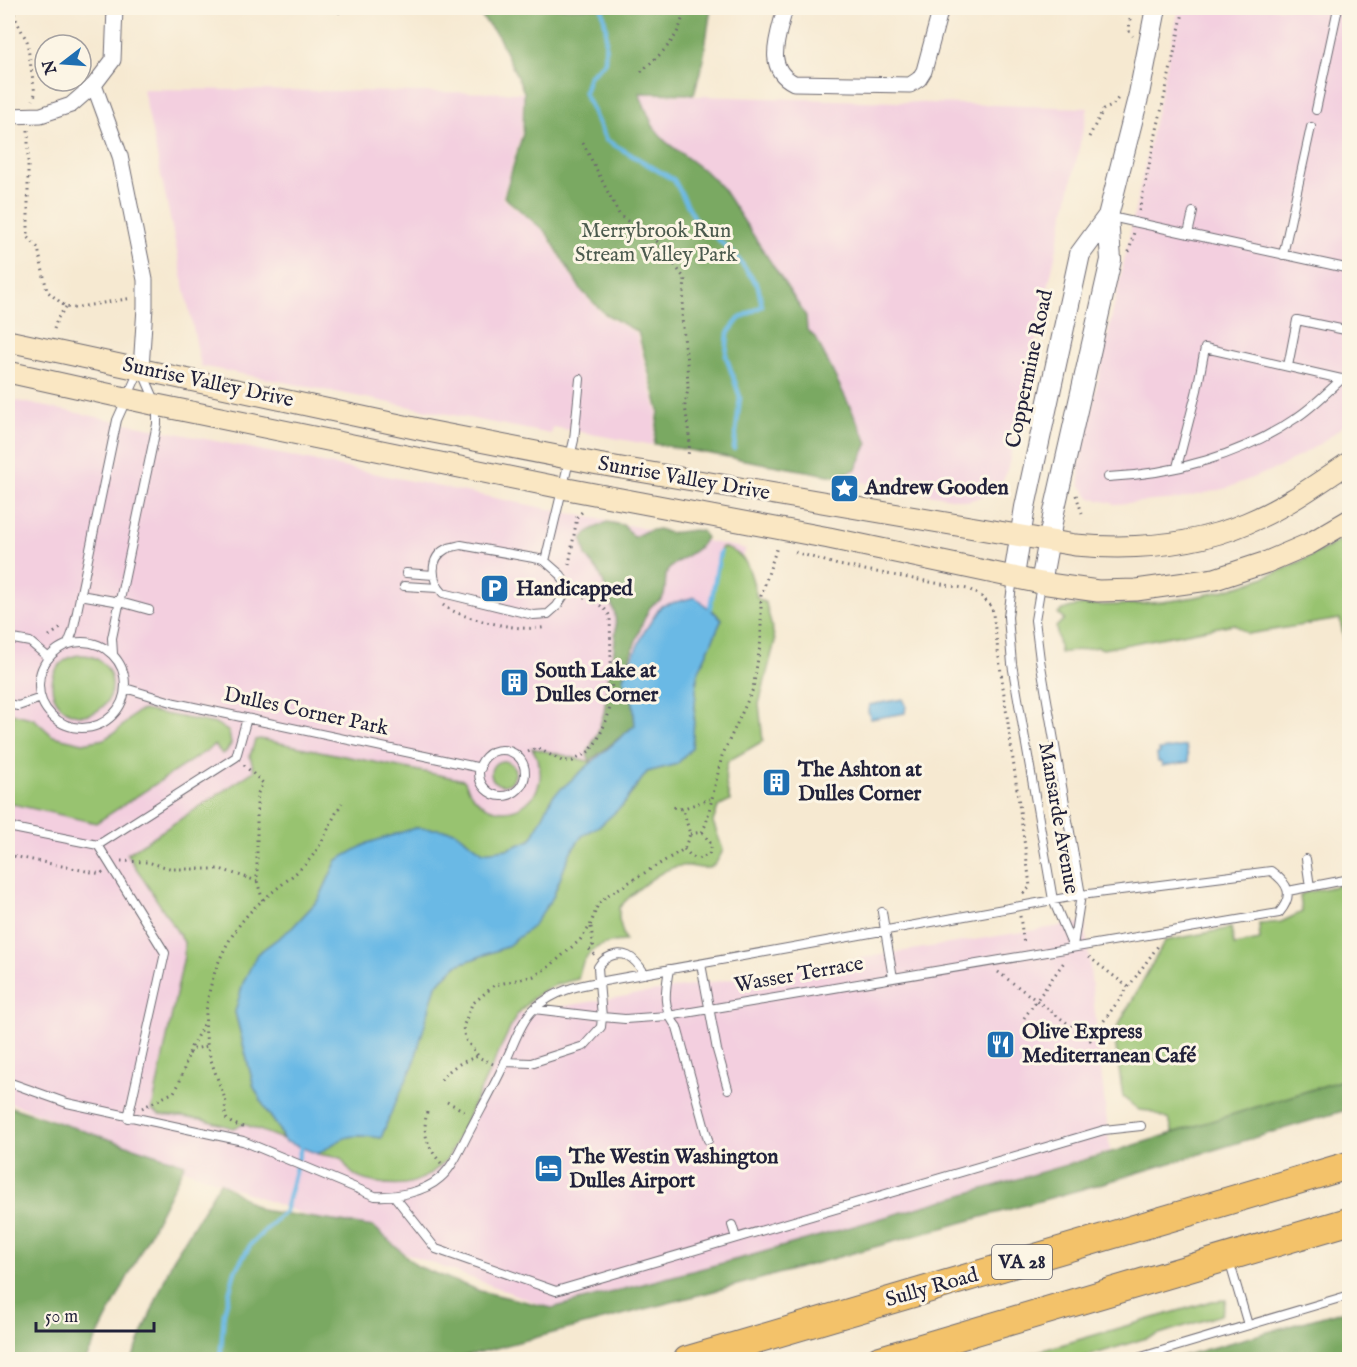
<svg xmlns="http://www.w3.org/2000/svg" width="1357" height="1367" font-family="'IM FELL English',serif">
  <rect width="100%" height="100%" fill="#fcf5e5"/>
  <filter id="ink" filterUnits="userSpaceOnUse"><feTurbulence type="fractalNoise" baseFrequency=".0167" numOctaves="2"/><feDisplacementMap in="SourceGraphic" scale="12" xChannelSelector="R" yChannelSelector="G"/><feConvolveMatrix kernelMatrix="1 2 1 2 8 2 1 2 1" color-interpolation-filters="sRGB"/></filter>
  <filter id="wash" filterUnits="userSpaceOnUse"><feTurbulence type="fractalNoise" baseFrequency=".008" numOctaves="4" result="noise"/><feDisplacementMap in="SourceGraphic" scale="24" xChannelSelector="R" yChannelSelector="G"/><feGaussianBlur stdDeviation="1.35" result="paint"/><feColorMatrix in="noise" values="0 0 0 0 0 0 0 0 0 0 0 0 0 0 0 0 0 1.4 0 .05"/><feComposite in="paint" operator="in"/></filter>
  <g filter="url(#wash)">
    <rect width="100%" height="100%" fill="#f6e9d1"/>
    <path fill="#f3cfdf" d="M1179,8H1349V421L1323,442L1280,467L1227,488L1179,499L1115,504L1091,498L1080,485L1079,467Z
      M143,89L523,93L521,134L502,198L544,232L580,291L603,315L636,333L657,412L652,445L553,427L551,434L201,366Z
      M637,94L1088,108L1007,472L998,491L968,501L838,478L854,470L866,444L805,331L663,142Z
      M8,399L746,549L665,733L330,1044L1085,922L1110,1151L561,1312L8,1102Z"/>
    <path fill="#98c370" stroke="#5d7256" stroke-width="1.5" d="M1349,535V664L1340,619L1248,634L1234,624L1103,649L1098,647L1060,653L1056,627L1064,619L1058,613C1074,602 1093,606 1111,605C1128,605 1145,604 1162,602C1229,595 1292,570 1349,535Z
      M721,547C749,552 751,574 757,598L766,603L775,641L759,704L763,741L728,761C723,776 726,786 730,801L718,807L713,822L723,850C710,880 703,864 681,866C662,867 631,894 619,908V919L625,941C598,942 583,951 578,979C546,986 537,991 516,1016L448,1158C426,1182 406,1189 373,1182C367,1181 357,1178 352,1173C348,1170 344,1163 341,1158L318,1154C343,1136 350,1133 381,1138L424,1025L436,985L457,965L506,947L553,897L570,853L582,836L602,824L623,805L647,772L677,764L692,748L697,675L722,619L710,608Z
      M52 685a30 30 0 1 1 60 0a30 30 0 1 1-60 0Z
      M143,710L217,724L229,732L231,744L226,752L222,754L215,745L96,823L8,803V712L34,719L53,736L83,743L104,739L117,731L137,712Z
      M260,739L464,780C467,785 469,792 473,796C506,833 561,795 532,748L592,762L553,796L531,840L507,849L483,852L454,831L415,828L337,860L319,899L292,928L257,954L235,1012L254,1087L266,1110L278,1127L282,1139L244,1124L233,1128L202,1119L160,1115L152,1110L184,956V942L127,854L254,771L250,756L255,740Z
      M491 773a12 12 0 1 1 24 0a12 12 0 1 1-24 0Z
      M1349,883V1078L1173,1133L1169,1120L1150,1111L1139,1110L1123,1097L1114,1033L1165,941L1231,928L1234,945L1260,940L1259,924L1281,922L1302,912L1300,896L1304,893Z
      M1226,1300L1221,1315L1079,1359H1012L1212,1301Z"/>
    <path fill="#7aa962" stroke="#4e664e" stroke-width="1.5" d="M474,8H711L703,61L694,94L639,93L653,126L665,141L706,172L723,189L806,316L807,330L816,338L868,443L856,469L840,477L654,444L659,411L638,332L605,314L581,290L546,232L504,197L523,133L524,92L498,36Z
      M607,522L623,525L634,537L646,531L659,529L669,533L694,530L702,531L706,538C699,552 683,556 671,567C662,575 668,587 663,597C660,602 652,603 649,609C638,630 631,656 623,678L633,702L635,725L590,761L587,754L598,731L604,712L610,662L614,650L616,628L615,614L600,574L586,556L582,539L589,531Z
      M1349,1078V1109L1346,1110L1104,1183L760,1279L454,1359H132L172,1261L220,1182L261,1210L374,1227L417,1266L480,1291L552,1308L753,1255L1122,1149Z
      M8,1106L185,1164L86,1359H8Z
      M1349,1309V1359H1172Z"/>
    <path fill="#6bb9e5" stroke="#466e90" stroke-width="1.5" d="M695,597L722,619L697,675L692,748L677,764L647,772L623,805L602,824L582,836L570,853L553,897L533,926L506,947L457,965L436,985L413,1066L393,1108L381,1138C350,1133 343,1136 318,1154L284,1141L278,1127L266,1110L254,1087L235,1012L243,983L257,954L292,928L319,899L337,860L368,843L415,828L436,829L454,831L483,852L508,849L531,840L553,796L635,725L633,702L623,678L644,632L661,606Z
      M903,699L906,705L905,713L871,719L868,712L869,705Z
      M1186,746L1189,762L1162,766L1161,762H1158L1157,754L1160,753L1159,750Z"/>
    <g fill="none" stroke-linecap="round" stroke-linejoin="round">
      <path stroke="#6bb9e5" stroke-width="4.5" d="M602,8L606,28L605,62L589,76L584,93L606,140L674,180L700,228L716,237L739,260L758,286L762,306L739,319L728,333L726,356L740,397L734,449
        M710,608L720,552
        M220,1360L224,1313L235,1271L251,1244L285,1211L301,1148"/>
    </g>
  </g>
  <g filter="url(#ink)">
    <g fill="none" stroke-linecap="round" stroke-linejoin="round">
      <defs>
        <path id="service" d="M1316,110L1338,8
          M1111,217L1350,269
          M1188,234L1193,212
          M1283,255L1311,127
          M1288,366L1297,320L1350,331
          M1177,467L1197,390L1205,348L1350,381
          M1108,477C1174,474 1242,455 1296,418C1313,407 1327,392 1342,379
          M461,545L539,559L545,561L561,575L566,586L564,595L557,606L548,614L533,615L443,593C431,581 429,558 446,549C450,547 457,546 461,545Z
          M545,561L574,440L580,379
          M406,573L434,575
          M1013,578L1008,617L1012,664L1053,900L1073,947
          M1041,585L1035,620L1040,660L1081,895L1073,946
          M404,586L438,588
          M80,595L120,602L149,610
          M8,638L30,642L49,658
          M39 685a43 43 0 1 1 86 0a43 43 0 1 1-86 0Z
          M68,644L73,631L117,420L139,371
          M113,654L112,638L157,424V405L143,373
          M125,688L175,703L481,768
          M8,704L18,706L41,698
          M479 773a23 23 0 1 1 46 0a23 23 0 1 1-46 0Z
          M8,827L98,845L165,953L128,1118
          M98,845L236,757L247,718
          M1306,859L1310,887
          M1271,871C1289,884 1294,895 1279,913L668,1016L625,1019L602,1017L599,982L1081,895Z
          M1288,891L1350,879
          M882,912L893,978
          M701,964L717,1050L728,1089
          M669,969C665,992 662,1009 677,1027L708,1140
          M505,1062L531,1063L584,1046L601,1027L602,1017L534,1009
          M8,1082L67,1103L243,1141L375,1196C396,1197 423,1193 440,1178C453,1167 461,1147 469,1132C482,1107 496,1083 507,1058C515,1041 522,1019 536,1007C556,991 575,986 599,982L598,967C604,957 617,951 628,956C635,959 641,968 645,974
          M395,1197L436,1249L556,1291L1104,1130L1141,1126
          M732,1225L736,1238
          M1229,1260L1248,1325
          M1131,1360L1350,1295"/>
        <path id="minor" d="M785,8C779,35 763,68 794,83L910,85L919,79L924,71L941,8
          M94,85L120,156L145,280V307L141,369
          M8,116L41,115L71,105L94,85L113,60L115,8"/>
        <path id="tertiary" d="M1014,576L1025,507L1080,254L1108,216
          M1041,583L1054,512L1111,260L1108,216L1139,94L1156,8"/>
        <path id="secondary" d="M8,341L428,431L598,464L1075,545C1133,550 1193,546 1247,523C1284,508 1317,484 1350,462
          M8,372L157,405L562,488L829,538L1041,583L1098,591L1136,590L1215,579L1267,562L1309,544L1350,520"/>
        <path id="motorway" d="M687,1360L1350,1165
          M879,1360L1350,1221"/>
      </defs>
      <use href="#service" stroke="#6c6870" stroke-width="10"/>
      <use href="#minor" stroke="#6c6870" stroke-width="17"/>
      <use href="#tertiary" stroke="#6c6870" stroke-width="22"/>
      <use href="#secondary" stroke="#6c6870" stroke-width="23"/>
      <use href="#motorway" stroke="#6c6870" stroke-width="29"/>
      <path stroke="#6c6870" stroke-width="3" stroke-dasharray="1.5 4.5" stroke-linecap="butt" d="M12,8L17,22L27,41L35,94L33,100
        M338,13L343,8
        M1130,19L1129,31L1133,36
        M641,72C662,52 681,39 684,8
        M28,130V237L38,248L47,291L66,307L74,308L132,298
        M1089,137L1103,110L1112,106L1119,97
        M583,143L620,216L658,242L685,279L682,319L687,362L688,389L685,405L690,443L688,455
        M1139,211L1184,8
        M1129,252L1134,232
        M54,329L57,319L66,307
        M1076,495L1082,513
        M795,552L838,565L968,589L980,595L992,607L1028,869L1030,887L1023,894
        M569,565L577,517L584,510
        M443,605C460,619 525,633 546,627
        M49,636L61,628
        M528,752L537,748L562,761H573L590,751L598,739L607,719L612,700L610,617C604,603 589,600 576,595
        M244,765L263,783L257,795V881L263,901
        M681,809L710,799
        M690,834L702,832L706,824L722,756L753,689L761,640V596L777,547
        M684,849L691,856L697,859L709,855L712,845L702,832
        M8,855L101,874L103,872
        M121,861L147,862L173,869H220L257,881
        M1020,916L1024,945
        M591,927L594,949
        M593,945L589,949L595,955
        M1089,957L1128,987
        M998,972L1090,1040L1158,946
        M1024,1018L1064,962
        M189,1054L194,1049L208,1046
        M493,1064L480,1058L465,1039L463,1027L472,1004L495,985L534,976L550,966L580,940L590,926L598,904L608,895L684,849L690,834L684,813L681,809L672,807
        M441,1080C451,1066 463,1062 478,1056
        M447,1102L467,1112
        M142,1108L174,1092L179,1084L191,1047L205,1022
        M427,1112C422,1132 427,1147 441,1163
        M243,1127C226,1122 223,1120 226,1102C219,1081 208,1058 206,1036C202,991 223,938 255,907C273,890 294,877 310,859C324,843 330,821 342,803"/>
      <use href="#service" stroke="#fff" stroke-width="8"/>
      <use href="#minor" stroke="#fff" stroke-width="15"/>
      <use href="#tertiary" stroke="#fff" stroke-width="20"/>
      <use href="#secondary" stroke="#fae7c3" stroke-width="21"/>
      <use href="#motorway" stroke="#f3c26a" stroke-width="27"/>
    </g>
  </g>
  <defs>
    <symbol id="sight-square" viewBox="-11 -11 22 22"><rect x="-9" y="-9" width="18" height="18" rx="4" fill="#1f6fb2" stroke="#fcf5e5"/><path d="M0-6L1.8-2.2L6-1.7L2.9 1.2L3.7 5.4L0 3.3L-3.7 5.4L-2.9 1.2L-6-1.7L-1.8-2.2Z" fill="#fff"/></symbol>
    <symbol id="parking-square" viewBox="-11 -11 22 22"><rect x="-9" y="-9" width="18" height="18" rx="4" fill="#1f6fb2" stroke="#fcf5e5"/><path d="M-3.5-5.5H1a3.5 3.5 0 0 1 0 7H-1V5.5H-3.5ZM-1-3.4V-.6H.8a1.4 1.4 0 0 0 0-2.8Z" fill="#fff"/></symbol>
    <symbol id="building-square" viewBox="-11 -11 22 22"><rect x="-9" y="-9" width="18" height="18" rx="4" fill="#1f6fb2" stroke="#fcf5e5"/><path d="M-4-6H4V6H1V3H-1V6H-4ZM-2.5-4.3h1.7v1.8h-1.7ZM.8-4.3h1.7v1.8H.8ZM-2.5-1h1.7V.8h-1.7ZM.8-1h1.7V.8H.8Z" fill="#fff"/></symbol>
    <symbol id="restaurant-square" viewBox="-11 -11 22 22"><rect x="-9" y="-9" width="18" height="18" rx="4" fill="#1f6fb2" stroke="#fcf5e5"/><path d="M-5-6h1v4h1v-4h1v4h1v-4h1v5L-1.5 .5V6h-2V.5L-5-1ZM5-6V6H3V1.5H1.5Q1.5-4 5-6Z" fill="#fff"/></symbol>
    <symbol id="hotel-square" viewBox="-11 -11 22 22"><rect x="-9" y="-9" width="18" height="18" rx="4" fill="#1f6fb2" stroke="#fcf5e5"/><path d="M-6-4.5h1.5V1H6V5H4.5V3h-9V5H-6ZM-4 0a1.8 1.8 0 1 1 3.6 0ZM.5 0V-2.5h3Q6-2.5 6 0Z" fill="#fff"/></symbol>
  </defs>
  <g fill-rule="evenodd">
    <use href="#sight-square" x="828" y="472" width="33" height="33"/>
    <use href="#parking-square" x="478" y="572" width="33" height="33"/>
    <use href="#building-square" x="498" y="666" width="33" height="33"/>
    <use href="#building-square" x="760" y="766" width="33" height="33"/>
    <use href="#restaurant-square" x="984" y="1028" width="33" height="33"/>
    <use href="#hotel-square" x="532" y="1152" width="33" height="33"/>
  </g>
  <g text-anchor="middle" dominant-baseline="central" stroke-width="6" stroke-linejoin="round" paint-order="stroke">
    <rect fill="#fcf5e5" stroke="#63616e" stroke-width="1.5" x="992" y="1245" width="60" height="34" rx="4.5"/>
    <g font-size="20" font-weight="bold" fill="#22223b">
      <text x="1022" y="1262">VA 28</text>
    </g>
    <g font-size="21" fill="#4b5a4e" stroke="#fcf5e5">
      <text x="656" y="231">Merrybrook Run<tspan x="656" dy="24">Stream Valley Park</tspan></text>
    </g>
    <g font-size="21" fill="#22223b" stroke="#fcf5e5">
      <text transform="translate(1030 369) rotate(-78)">Coppermine Road</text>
      <text transform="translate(208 383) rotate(12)">Sunrise Valley Drive</text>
      <text transform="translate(684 479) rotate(10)">Sunrise Valley Drive</text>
      <text transform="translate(306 712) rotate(12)">Dulles Corner Park</text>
      <text transform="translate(1058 818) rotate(80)">Mansarde Avenue</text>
      <text transform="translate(799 975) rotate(-10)">Wasser Terrace</text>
      <text transform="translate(932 1288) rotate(-16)">Sully Road</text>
    </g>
    <g font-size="21" font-weight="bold" fill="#22223b" stroke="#fcf5e5" text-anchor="start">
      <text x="865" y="488">Andrew Gooden</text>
      <text x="516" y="589">Handicapped</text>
      <text x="535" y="671">South Lake at<tspan x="535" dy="24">Dulles Corner</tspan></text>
      <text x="798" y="770">The Ashton at<tspan x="798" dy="24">Dulles Corner</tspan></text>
      <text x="1022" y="1032">Olive Express<tspan x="1022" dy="24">Mediterranean Café</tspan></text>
      <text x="569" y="1157">The Westin Washington<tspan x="569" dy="24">Dulles Airport</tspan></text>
    </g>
  </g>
  <rect width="1357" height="1367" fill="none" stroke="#fcf5e5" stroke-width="30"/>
  <g transform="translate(63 63) rotate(253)"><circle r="28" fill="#fcf5e5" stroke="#a5a1a1" stroke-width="1.5"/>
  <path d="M0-4.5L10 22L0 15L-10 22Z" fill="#1f6fb2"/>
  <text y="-9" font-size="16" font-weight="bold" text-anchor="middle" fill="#22223b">N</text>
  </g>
  <path d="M36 1322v9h118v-9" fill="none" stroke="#22223b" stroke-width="3"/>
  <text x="45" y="1322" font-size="18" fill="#22223b" stroke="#fcf5e5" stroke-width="4.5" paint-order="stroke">50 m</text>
</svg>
